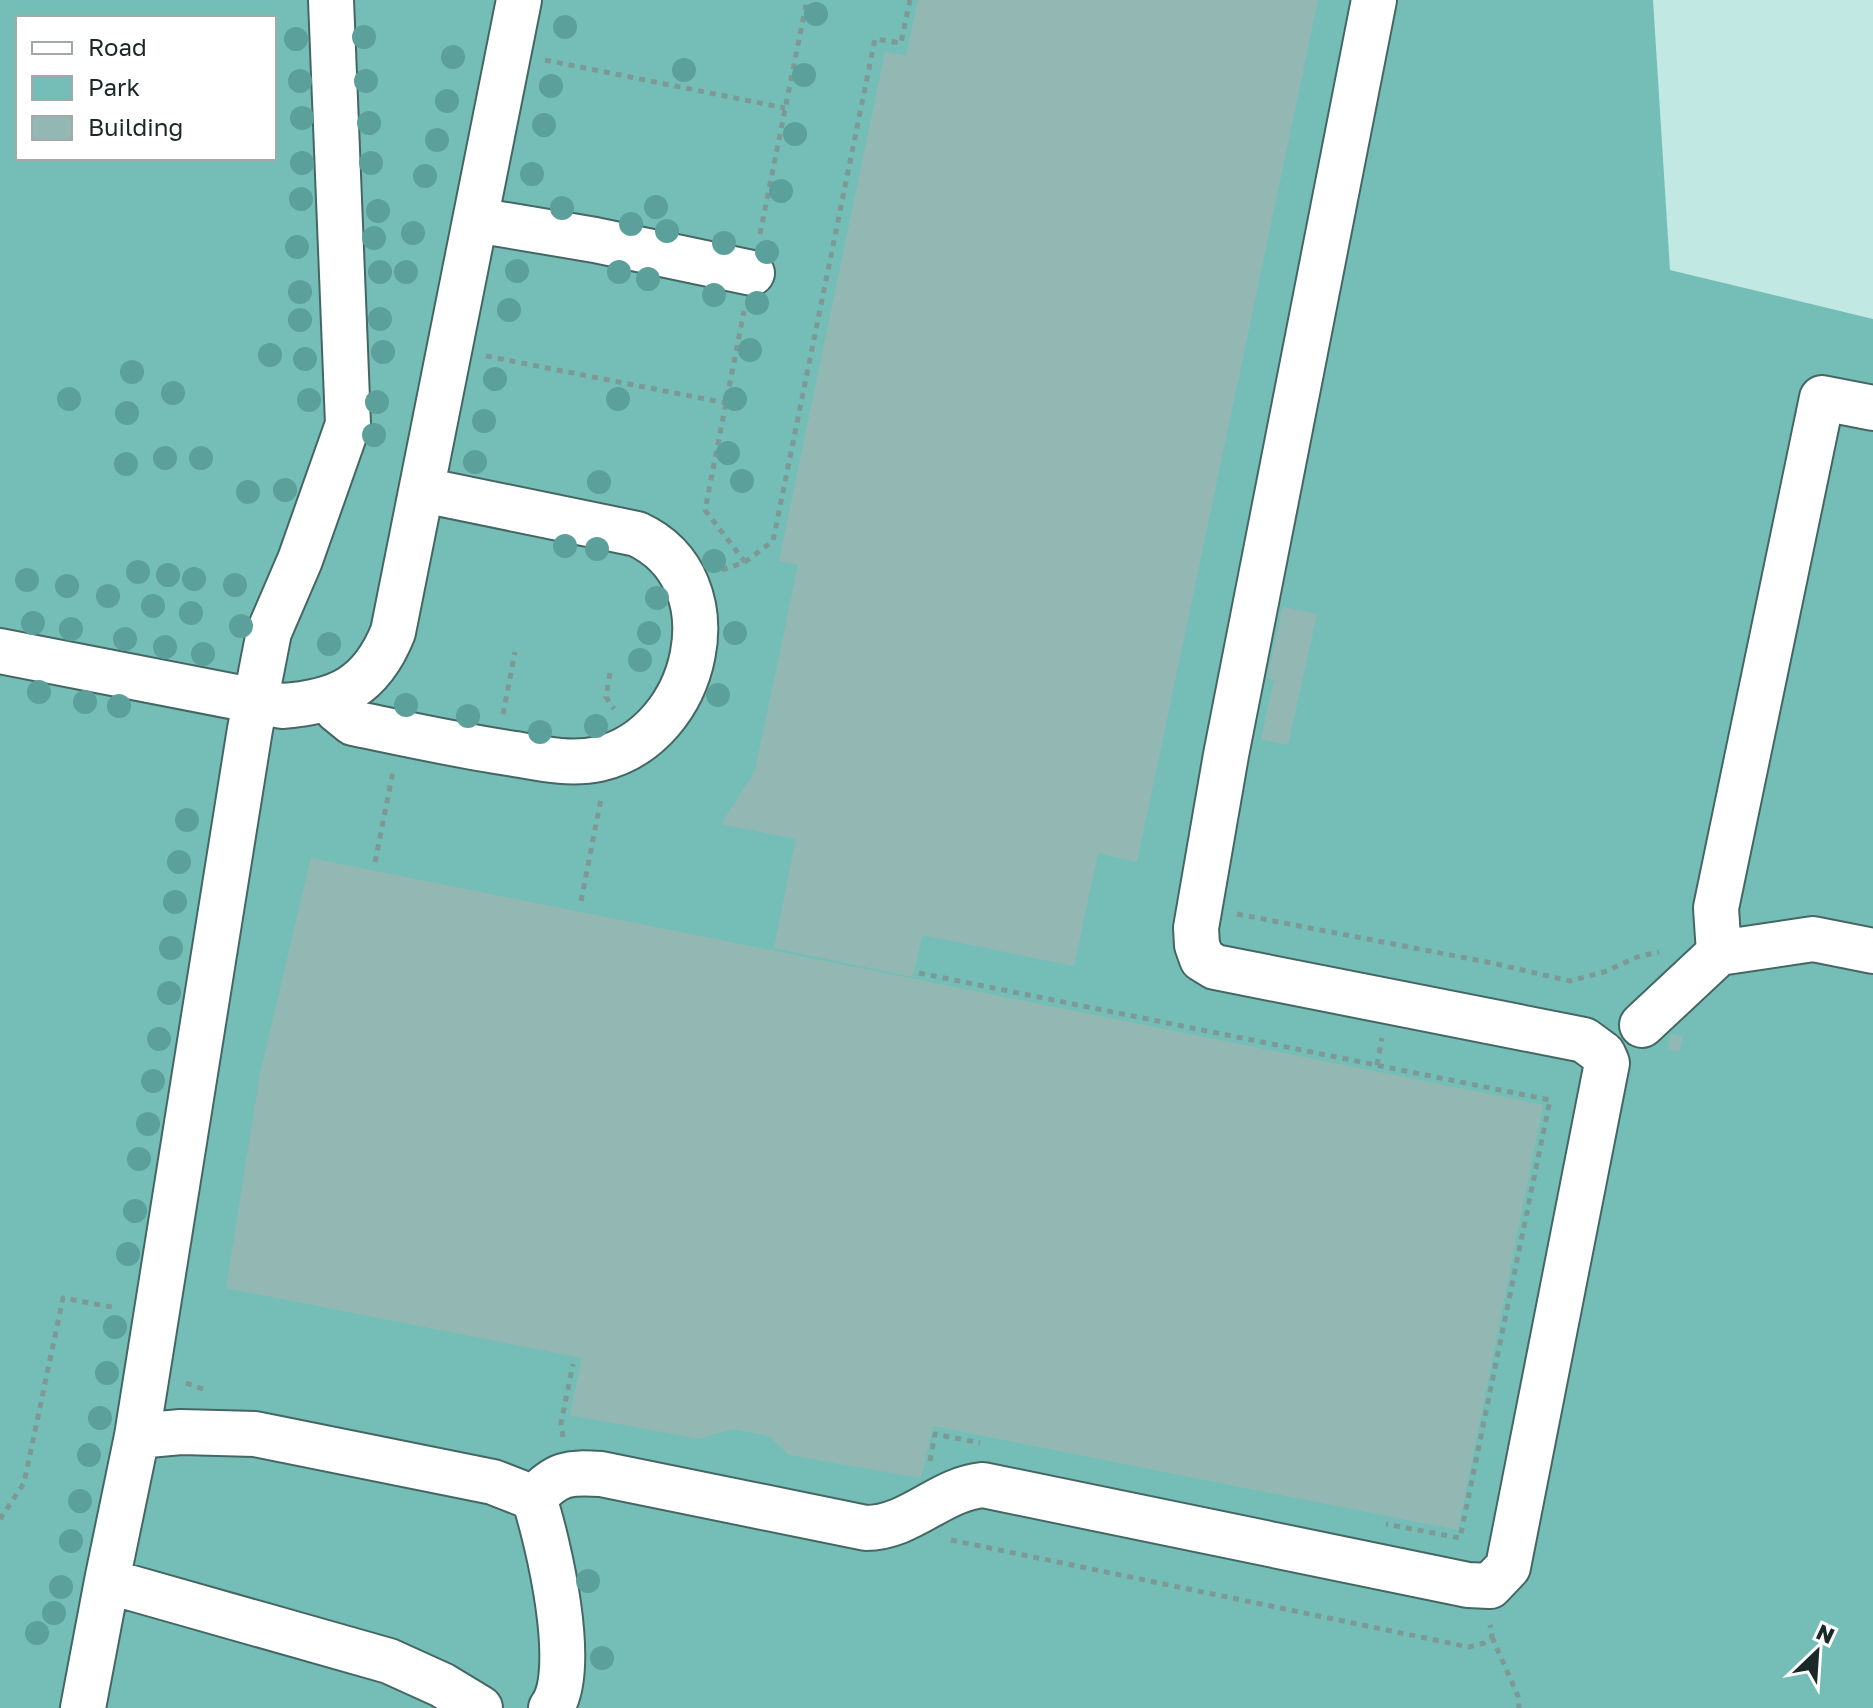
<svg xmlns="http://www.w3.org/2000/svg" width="1873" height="1708" font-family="'Golos Text',sans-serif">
  <rect width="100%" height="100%" fill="#c2e8e4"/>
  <path fill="#75beb7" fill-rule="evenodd" d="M0,0H1653L1670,270L1873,319V1708H0ZM18,18H274V158H18Z"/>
  <path fill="#93b8b4" d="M918,0H1318L1137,862L1098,853L1074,966L922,935L913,977L774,948L796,839L721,824L755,771L798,565L779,561L885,52L906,56Z
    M1283,607L1317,614L1288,745L1261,739L1274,679L1267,678Z
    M311,858L1543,1105L1458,1530L933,1426L921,1478L789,1455L769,1436L731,1429L700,1439L570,1415L582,1358L226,1288L260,1074Z
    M1671,1034L1683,1037L1679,1052L1668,1049Z"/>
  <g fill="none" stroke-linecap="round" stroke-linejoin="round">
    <defs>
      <path id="minor" d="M476,220L595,240L752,273
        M0,651L282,706C338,702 371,687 393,632L519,0
        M330,699L337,710L353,723C406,734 460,746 515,754C543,759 571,765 599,759C699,736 736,580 637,534L423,490
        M1719,953L1716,908L1822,398L1873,408
        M1642,1025L1719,953L1813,939L1873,951
        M137,1436L181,1432L255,1434L493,1482L534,1498C548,1541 579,1671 551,1708
        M534,1498C557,1473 568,1472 601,1474L866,1528C910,1528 940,1489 983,1485L1468,1585L1490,1586L1508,1567L1607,1063L1603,1054L1584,1040L1215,967L1202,959L1197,945L1196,928L1226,755L1374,0
        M107,1581L137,1436L250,729L269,632L300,560L348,424L331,0
        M83,1708L107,1581L389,1661L442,1685L480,1708"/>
    </defs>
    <use href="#minor" stroke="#446763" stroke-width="48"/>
    <path stroke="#7d9996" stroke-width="5" stroke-dasharray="6 6" stroke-linecap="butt" d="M545,60L785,108
      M760,234L807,0
      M486,356L726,403
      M745,562L773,541L875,39L901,43L910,0
      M722,570L745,562L705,510L744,311
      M610,673L606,697L614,709
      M503,714L515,652
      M375,862L393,772
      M581,901L601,799
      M1237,914L1492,963L1570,981L1604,972L1637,957L1659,952
      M919,973L1550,1100L1460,1538L1386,1524
      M1377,1065L1382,1038
      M186,1383L203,1389V1392
      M563,1437L561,1423L573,1364
      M930,1461L935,1434L980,1443
      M0,1519L24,1483L63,1298L117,1308
      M951,1540L1469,1647L1484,1643L1492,1637L1490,1625
      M1492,1637L1518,1696L1519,1708"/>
    <use href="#minor" stroke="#fff" stroke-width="44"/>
  </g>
  <g fill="#5ca09b">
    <circle cx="816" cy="14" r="12"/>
    <circle cx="565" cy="27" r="12"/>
    <circle cx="364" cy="37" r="12"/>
    <circle cx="296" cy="39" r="12"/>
    <circle cx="453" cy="57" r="12"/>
    <circle cx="684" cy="70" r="12"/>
    <circle cx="804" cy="75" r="12"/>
    <circle cx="300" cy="81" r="12"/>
    <circle cx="366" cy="81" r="12"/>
    <circle cx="551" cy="86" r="12"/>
    <circle cx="447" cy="101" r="12"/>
    <circle cx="302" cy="118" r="12"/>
    <circle cx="369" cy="123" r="12"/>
    <circle cx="544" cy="125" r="12"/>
    <circle cx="795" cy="134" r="12"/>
    <circle cx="437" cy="140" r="12"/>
    <circle cx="302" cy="163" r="12"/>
    <circle cx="371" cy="163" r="12"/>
    <circle cx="532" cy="174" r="12"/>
    <circle cx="425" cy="176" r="12"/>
    <circle cx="781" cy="191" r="12"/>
    <circle cx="301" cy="199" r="12"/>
    <circle cx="656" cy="207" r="12"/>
    <circle cx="562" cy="208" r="12"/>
    <circle cx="378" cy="211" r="12"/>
    <circle cx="631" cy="224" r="12"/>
    <circle cx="667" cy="231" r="12"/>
    <circle cx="413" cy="233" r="12"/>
    <circle cx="374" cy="238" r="12"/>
    <circle cx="724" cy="243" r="12"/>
    <circle cx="297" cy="247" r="12"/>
    <circle cx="767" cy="252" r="12"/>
    <circle cx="517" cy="271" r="12"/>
    <circle cx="380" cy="272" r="12"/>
    <circle cx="406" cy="272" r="12"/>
    <circle cx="619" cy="272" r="12"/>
    <circle cx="648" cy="279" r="12"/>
    <circle cx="300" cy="292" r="12"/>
    <circle cx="714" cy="295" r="12"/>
    <circle cx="757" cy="303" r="12"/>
    <circle cx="509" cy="310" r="12"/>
    <circle cx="380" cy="319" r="12"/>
    <circle cx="300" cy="320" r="12"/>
    <circle cx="750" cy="350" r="12"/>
    <circle cx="383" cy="352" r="12"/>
    <circle cx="270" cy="355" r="12"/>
    <circle cx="305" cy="359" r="12"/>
    <circle cx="132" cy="372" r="12"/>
    <circle cx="495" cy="379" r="12"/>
    <circle cx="173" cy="393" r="12"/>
    <circle cx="69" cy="399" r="12"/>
    <circle cx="618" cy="399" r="12"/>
    <circle cx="735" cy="399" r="12"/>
    <circle cx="309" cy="400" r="12"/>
    <circle cx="377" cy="402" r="12"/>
    <circle cx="127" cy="413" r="12"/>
    <circle cx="484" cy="421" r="12"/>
    <circle cx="374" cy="435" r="12"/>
    <circle cx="728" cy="453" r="12"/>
    <circle cx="165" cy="458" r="12"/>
    <circle cx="201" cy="458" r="12"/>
    <circle cx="475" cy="462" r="12"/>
    <circle cx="126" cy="464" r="12"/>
    <circle cx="742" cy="481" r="12"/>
    <circle cx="599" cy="482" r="12"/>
    <circle cx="285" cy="490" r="12"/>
    <circle cx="248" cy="492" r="12"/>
    <circle cx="565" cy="546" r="12"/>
    <circle cx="597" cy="549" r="12"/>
    <circle cx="714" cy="561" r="12"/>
    <circle cx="138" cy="572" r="12"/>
    <circle cx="168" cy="575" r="12"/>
    <circle cx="194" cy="579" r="12"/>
    <circle cx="27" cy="580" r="12"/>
    <circle cx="235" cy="585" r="12"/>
    <circle cx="67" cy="586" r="12"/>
    <circle cx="108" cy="596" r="12"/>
    <circle cx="657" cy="598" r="12"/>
    <circle cx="153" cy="606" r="12"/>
    <circle cx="191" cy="613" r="12"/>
    <circle cx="33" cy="623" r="12"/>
    <circle cx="241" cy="626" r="12"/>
    <circle cx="71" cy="629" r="12"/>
    <circle cx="649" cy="633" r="12"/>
    <circle cx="735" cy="633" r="12"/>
    <circle cx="125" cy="639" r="12"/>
    <circle cx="329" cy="644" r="12"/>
    <circle cx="165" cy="647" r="12"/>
    <circle cx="203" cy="654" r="12"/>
    <circle cx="640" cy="660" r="12"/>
    <circle cx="39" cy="692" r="12"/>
    <circle cx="718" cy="695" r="12"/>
    <circle cx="85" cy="702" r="12"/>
    <circle cx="406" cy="705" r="12"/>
    <circle cx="119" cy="706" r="12"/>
    <circle cx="468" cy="716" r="12"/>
    <circle cx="596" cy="726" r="12"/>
    <circle cx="540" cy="732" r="12"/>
    <circle cx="187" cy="820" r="12"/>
    <circle cx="179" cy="862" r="12"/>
    <circle cx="175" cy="902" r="12"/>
    <circle cx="171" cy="948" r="12"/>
    <circle cx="169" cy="993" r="12"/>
    <circle cx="159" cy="1039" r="12"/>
    <circle cx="153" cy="1081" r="12"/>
    <circle cx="148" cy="1124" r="12"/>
    <circle cx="139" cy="1159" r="12"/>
    <circle cx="135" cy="1211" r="12"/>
    <circle cx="128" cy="1254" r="12"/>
    <circle cx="115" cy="1327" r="12"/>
    <circle cx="107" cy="1373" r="12"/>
    <circle cx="100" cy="1418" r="12"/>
    <circle cx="89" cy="1455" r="12"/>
    <circle cx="80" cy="1501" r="12"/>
    <circle cx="71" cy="1541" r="12"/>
    <circle cx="588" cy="1581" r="12"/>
    <circle cx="61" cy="1587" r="12"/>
    <circle cx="54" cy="1613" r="12"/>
    <circle cx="37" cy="1633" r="12"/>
    <circle cx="602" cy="1658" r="12"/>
  </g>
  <rect x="16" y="16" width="260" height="144" fill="#ffffff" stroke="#a3a9a9" stroke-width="2"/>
  <rect x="32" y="42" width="40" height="12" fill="#ffffff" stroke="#a3a9a9" stroke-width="2"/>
  <text x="88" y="56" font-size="24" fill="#1a2827">Road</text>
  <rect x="32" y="76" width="40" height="24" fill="#75beb7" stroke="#a3a9a9" stroke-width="2"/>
  <text x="88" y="96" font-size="24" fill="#1a2827">Park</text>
  <rect x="32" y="116" width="40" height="24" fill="#93b8b4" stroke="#a3a9a9" stroke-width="2"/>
  <text x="88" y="136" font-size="24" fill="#1a2827">Building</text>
  <g transform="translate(1817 1652) rotate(25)" stroke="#ffffff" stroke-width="6" paint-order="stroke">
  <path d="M0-6L14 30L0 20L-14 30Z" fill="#1a2827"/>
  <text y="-12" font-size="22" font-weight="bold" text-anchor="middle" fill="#1a2827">N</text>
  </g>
</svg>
